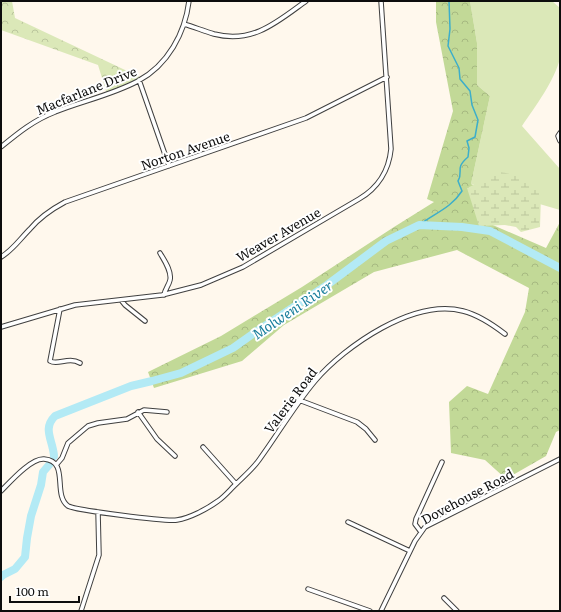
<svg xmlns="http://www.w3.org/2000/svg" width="561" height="612" font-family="Literata,serif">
  <defs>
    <pattern id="forest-crowns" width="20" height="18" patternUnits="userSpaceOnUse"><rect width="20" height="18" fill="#c2d997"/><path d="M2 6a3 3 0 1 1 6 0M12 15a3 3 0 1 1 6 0" fill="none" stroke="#a6b981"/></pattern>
    <pattern id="wetland-marsh" width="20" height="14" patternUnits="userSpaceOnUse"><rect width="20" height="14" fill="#dbe8b8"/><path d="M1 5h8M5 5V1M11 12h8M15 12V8" fill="none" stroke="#bbc69d"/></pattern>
    <pattern id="park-crowns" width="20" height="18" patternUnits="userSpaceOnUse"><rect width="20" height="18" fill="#dbe8b8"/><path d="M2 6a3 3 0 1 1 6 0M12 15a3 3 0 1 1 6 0" fill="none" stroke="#bbc69d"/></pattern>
  </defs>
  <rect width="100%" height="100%" fill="#fff8ed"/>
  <path fill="#dbe8b8" d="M470,1H552L560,8C560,22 561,45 560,58C555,80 535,107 522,126L560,169V210L471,184L490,96L477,85V43Z"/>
  <path fill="url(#forest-crowns)" d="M436,1H470L477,43V85L490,96L471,184L510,204L479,219L546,248L560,222V430L556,432L546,456L506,479L485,460L451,453L449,402L467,386L488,394L525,312L529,288L457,250L374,272L284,325L242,361L154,388L148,372L221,336L302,287L394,227L434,202L427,199L453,111L436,22Z"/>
  <path fill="url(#wetland-marsh)" d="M501,172L525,177L541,195L540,227L521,232L516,227L505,225L479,226L467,188Z"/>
  <path fill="url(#park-crowns)" d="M1,1H12L15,18L142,78L107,94L98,65L1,30Z"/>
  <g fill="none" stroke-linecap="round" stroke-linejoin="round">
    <path stroke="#3caeca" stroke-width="1.5" d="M419,225C435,213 451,208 462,191L458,181C464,171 454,169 468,157L469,148L467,141L475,137L478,120L472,105L470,91L460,79L459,68L448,46L450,29L449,1"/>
    <path stroke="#b3eaf5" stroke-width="8" d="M54,456C53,440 42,429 55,416L131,386L152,381L181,373L233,348L257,331L327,285L386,241L419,225L462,227L490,231L560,268
      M1,577L3,575L15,569L25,557L27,538L31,516L41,485L43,472L49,465"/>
    <defs>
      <path id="minor" d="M184,24C194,27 204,31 214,34C253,44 277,22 306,1
        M139,80L169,166
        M560,133L558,136L560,141
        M1,147C18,133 34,120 55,112C82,101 112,95 138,81C168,65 185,33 189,1
        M160,253C164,260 172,271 170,280C169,285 165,289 164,295
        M1,257C13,250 20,239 30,229C40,217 52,209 65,202L306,118L387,77
        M121,300L125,305L145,321
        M60,309L50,361C58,366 68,356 80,363
        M1,327L75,305L162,295L201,285L243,267L359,199C378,188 389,170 391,149L381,1
        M299,400L357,422L366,429L375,440
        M138,412L157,439L175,456
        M203,447L236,484
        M56,465L62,458L68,443L88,426L98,423L127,419L144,410L167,412
        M1,491C10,482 31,458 44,459C70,461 52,494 68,506C75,510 167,522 177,520C190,518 207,509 218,501C224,497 229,491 234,486C242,478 252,470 259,460C278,434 294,406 315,381C345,346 414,298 463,311C479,315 492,324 505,334
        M348,522L410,551
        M421,532L415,524L416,519L442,462
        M308,589L370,611
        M444,598L457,611
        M81,611L99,555L98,512
        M381,611L415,541L425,527L560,459"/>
    </defs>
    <use href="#minor" stroke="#404040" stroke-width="5.5"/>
    <use href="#minor" stroke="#fff" stroke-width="3.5"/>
  </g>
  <g text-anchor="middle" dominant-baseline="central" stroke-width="4" stroke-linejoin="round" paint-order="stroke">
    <g font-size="13" fill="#0d0d0d" stroke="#fff">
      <text transform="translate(86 90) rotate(-22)">Macfarlane Drive</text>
      <text transform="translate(185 150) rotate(-19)">Norton Avenue</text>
      <text transform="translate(278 234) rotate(-30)">Weaver Avenue</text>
      <text transform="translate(290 400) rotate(-53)">Valerie Road</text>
      <text transform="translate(467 496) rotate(-28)">Dovehouse Road</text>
    </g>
    <g font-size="14" font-style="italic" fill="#197e9c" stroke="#fff">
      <text transform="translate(292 309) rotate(-34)">Molweni River</text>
    </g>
  </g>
  <rect width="561" height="612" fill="none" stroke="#0d0d0d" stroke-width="4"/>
  <path d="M10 596v6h69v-6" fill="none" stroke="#0d0d0d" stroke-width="2"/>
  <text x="16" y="596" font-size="12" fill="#0d0d0d" stroke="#ffffff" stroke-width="3" paint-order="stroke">100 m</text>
</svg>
